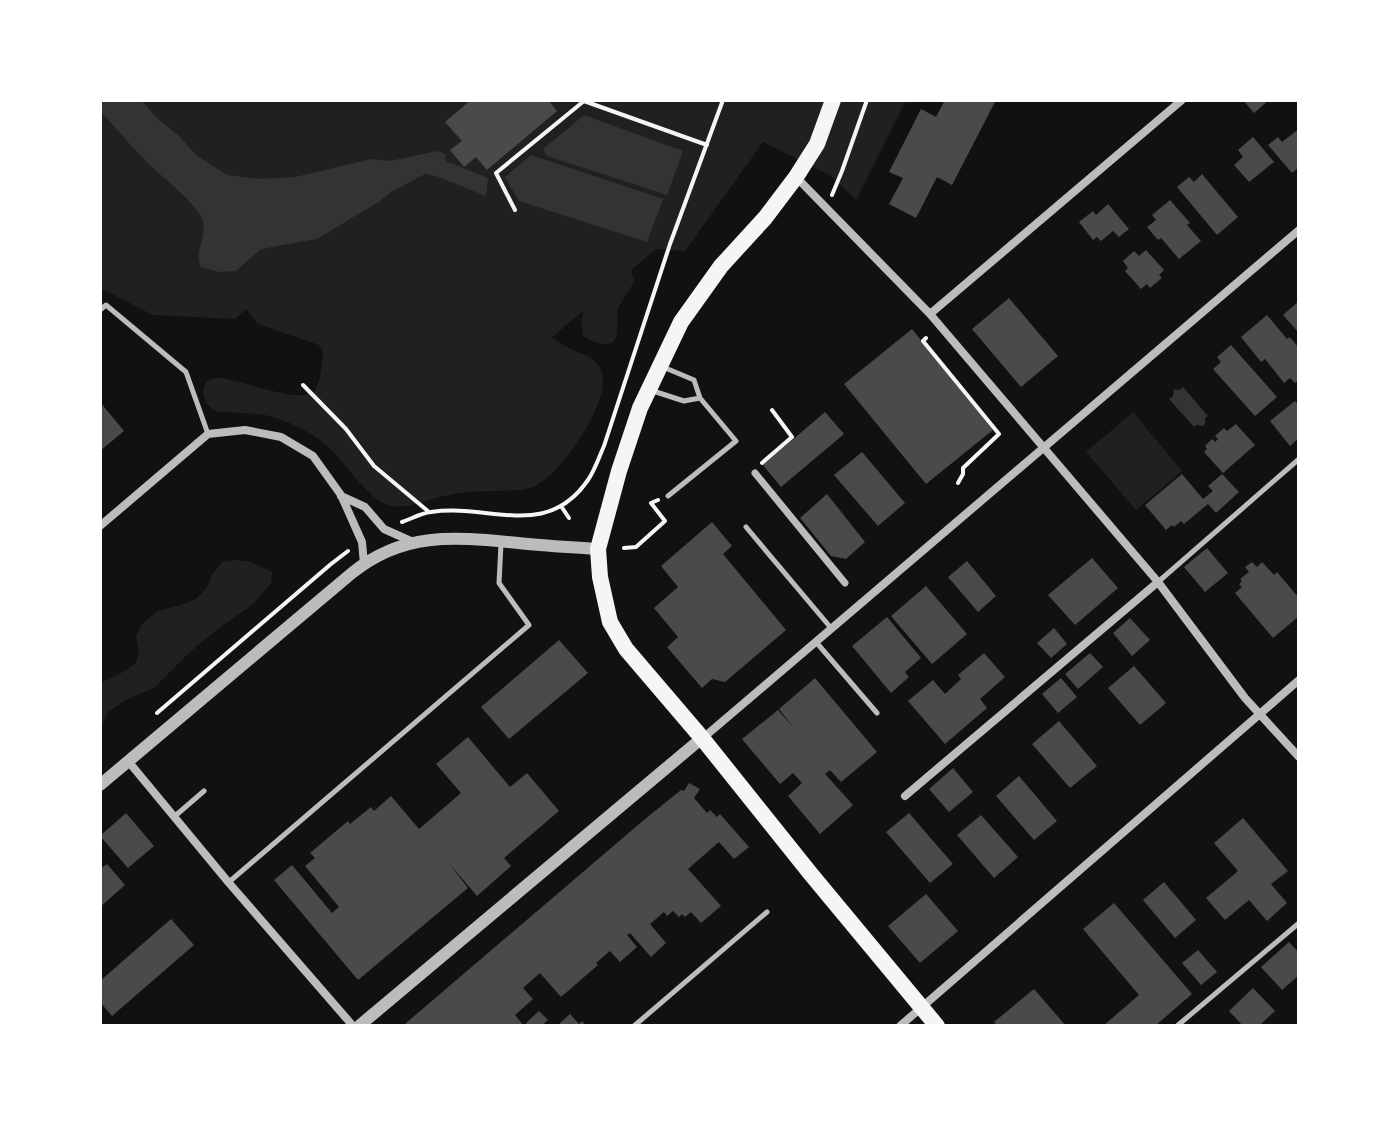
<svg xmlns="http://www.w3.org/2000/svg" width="1399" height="1126" font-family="Spectral,serif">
  <rect width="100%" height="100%" fill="#111"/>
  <path fill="#202020" d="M100,100H906L856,200L831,176L763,142L685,251L656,249L631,270L634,282L618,308L617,334L614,341L606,345L592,341L583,336L581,323L584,310L551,338C557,340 561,344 567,347C580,355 593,354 601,370C614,397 562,474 535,486C522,492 507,490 493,491C477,491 460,492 444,496C428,499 408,509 391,506C369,502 344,459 325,444C310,432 283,418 264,415C248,412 232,414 215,411C210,407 206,404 204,397C201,384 208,377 221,378C226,378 233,381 239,382C253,386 300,401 312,393C321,388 322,362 323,352L319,345L258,324L246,309L235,319L153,315L100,288Z
    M1133,412L1182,471L1136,510L1086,452Z
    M236,560L251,562L272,572L271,583L252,605L219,628L189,653L154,688L126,700L108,712L100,729V683L125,671L136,663L139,651L136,636L143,623L158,611L181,605L196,599L207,587L212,575L222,562Z"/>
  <path fill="#333" d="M100,100H141L157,118L179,136L196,155L227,175L257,179L295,177L372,159L390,161L438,151L445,154L446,161L488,178L486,196L436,176L425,174L391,192L380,201L317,239L261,249L236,271L219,272L201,267C193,249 209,238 202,219C195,201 160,176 146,161C130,145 115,127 100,111Z
    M584,115L683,151L667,195L547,156L543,149Z
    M531,155L663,199L647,242L519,201L505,177Z
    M1183,387L1208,416L1205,418V423L1203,426L1197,425L1194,427L1169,399L1173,396L1174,389L1180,390Z"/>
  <path fill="#4a4a4a" d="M471,100H548L557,111L487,170L476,157L464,167L450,150L462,141L445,122Z
    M945,100H996L952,185L937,177L916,218L889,204L903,178L889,172L921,109L936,117Z
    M1243,100H1269L1254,113Z
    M1299,129V167L1292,173L1268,145L1278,137L1282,142Z
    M1253,137L1274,162L1249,182L1234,165L1243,157L1238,150Z
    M1202,174L1238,217L1217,235L1177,187L1189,177L1194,182Z
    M1170,200L1190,223L1187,225L1201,241L1179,259L1161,238L1158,240L1147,227L1156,220L1152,215Z
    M1108,204L1129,229L1119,237L1113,231L1101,241L1097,237L1093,240L1079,222L1093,211L1096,215Z
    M1146,250L1164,270L1159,275L1162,278L1150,288L1147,284L1141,289L1125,271L1128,268L1123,261L1134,251L1139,256Z
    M1009,298L1058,356L1021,387L972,329Z
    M1299,301V333L1283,315Z
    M1267,315L1287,339L1290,337L1299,348V380L1295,383L1290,378L1284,383L1265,359L1261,362L1241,337Z
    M912,329L993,430L926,484L844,384Z
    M1231,345L1277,397L1255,416L1213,369L1221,362L1217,357Z
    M1295,401L1299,406V438L1290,446L1270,421Z
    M100,402L124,431L100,451Z
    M825,412L844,434L781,487L763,465Z
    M1236,424L1255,445L1223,473L1204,452L1207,449L1205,446L1212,439L1215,442L1218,439L1215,436L1224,428L1227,431Z
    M862,452L905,503L878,526L834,475Z
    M1182,474L1203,499L1213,491L1208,486L1222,474L1239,492L1216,513L1208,504L1184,524L1181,521L1174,527L1172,525L1166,530L1145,505Z
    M827,494L865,542L846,559L831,556L800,518Z
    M712,522L732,546L723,554L786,630L725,682L712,679L702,688L667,647L678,637L654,608L678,587L661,566Z
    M1207,548L1228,573L1205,592L1184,567Z
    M1092,558L1118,588L1075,625L1048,595Z
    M967,561L996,596L978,612L948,577Z
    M1252,562L1257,567L1262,562L1274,575L1277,572L1299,598V616L1273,638L1235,593L1242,587L1239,584L1242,581L1240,579L1249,572L1245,567Z
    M926,586L967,634L932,664L891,616Z
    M887,617L921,658L905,672L909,677L891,693L852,646Z
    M1130,618L1150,640L1132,656L1113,633Z
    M1054,628L1067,644L1051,658L1037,643Z
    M559,640L588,673L509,739L481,707Z
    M984,653L1005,677L980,699L987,708L945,744L908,701L933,680L945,694L961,679L958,675Z
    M1090,653L1103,667L1078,689L1065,674Z
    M1134,666L1166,703L1140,725L1108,688Z
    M815,678L877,752L841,782L830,770L825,774L853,805L820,834L788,796L802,783L793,773L780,784L742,739L778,710L795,729L779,709Z
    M1061,678L1077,697L1058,713L1042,694Z
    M1059,721L1097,766L1070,788L1032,744Z
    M468,737L510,787L527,773L559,811L504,858L511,866L477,896L448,862L468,888L358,980L274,880L292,865L332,913L339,907L305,866L315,858L310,853L348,821L350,824L371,807L374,811L391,796L419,829L461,793L436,764Z
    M953,768L973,792L949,812L929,789Z
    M1019,776L1057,821L1034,840L996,796Z
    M689,783L700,789L694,798L707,813L710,810L717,817L720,814L749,847L734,859L719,842L688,869L721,906L701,923L691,912L685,917L682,914L679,917L673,911L667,916L664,912L650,924L666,943L651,957L630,933L627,935L637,947L620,962L610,951L596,963L598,965L561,997L540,973L523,988L533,999L515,1015L524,1026H406V1023L645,819L681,790L684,791Z
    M126,813L154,846L128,868L100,836Z
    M909,813L953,864L930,883L886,832Z
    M981,815L1018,857L994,878L957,835Z
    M1243,818L1288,871L1271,884L1287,903L1267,921L1249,900L1225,920L1206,898L1238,871L1214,843Z
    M107,864L125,885L100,907V869Z
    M1164,882L1196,920L1175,938L1143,900Z
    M926,894L958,931L920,963L888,926Z
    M1114,903L1192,994L1155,1026H1103L1139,995L1083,929Z
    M171,919L194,945L112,1016L100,1002V981Z
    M1289,942L1299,953V975L1282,990L1261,967Z
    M1198,950L1217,972L1201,985L1182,963Z
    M1253,988L1275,1011L1259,1026H1243L1229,1011Z
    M1034,989L1066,1026H997L994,1022Z
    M539,1011L548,1020L541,1026H528L526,1023Z
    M570,1014L579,1024L582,1021L586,1026H557Z"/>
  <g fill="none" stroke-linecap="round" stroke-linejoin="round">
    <path stroke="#f5f5f5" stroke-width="4" d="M832,195L842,171L867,100
      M515,210L496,173L584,101L707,145
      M926,338L923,341L999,434L963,468V474L958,483
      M303,385L346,429L374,466L429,512
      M762,463L792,437L772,410
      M561,506L569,518
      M402,522C411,519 421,513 431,512C490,503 546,541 588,480C595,470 599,457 604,446L670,244L723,100
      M624,548L636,547L665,521L651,503L658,500
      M157,713L331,564L348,551"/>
    <path stroke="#bcbcbc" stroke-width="5" d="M100,310L106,305L186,372L208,434
      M663,367L694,380L700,398L736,441L668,496
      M650,390L684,401L700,398
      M746,527L831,628
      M1158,582L1299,459
      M816,642L877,713
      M175,816L204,791
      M229,882L529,625L499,583L501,544
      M634,1026L767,912
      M1177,1026L1299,923"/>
    <path stroke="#bcbcbc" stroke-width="7" d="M755,473L845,583"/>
    <path stroke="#bcbcbc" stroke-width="8" d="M796,177L930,314L1158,582L1245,698L1299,757
      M930,314L1182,100
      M341,496L365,507L384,529L413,542
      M100,526L208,434L245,430L281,437L313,456L341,495L362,542L364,564
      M703,738L1299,230
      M128,761L229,883L353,1026
      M905,796L1158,582
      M900,1026L1299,680"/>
    <path stroke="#bcbcbc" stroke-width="12" d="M100,785L352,573C404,531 455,537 518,543C544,546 571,547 598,549
      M359,1026L702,738"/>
    <path stroke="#f5f5f5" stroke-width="16" d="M833,100L817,144L796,177L765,218L721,266L681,322L640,408L619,471L598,549L600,577L610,622L626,649L702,738L810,873L937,1026"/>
  </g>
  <rect width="1399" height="1126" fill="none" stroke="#ffffff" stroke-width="204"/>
</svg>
